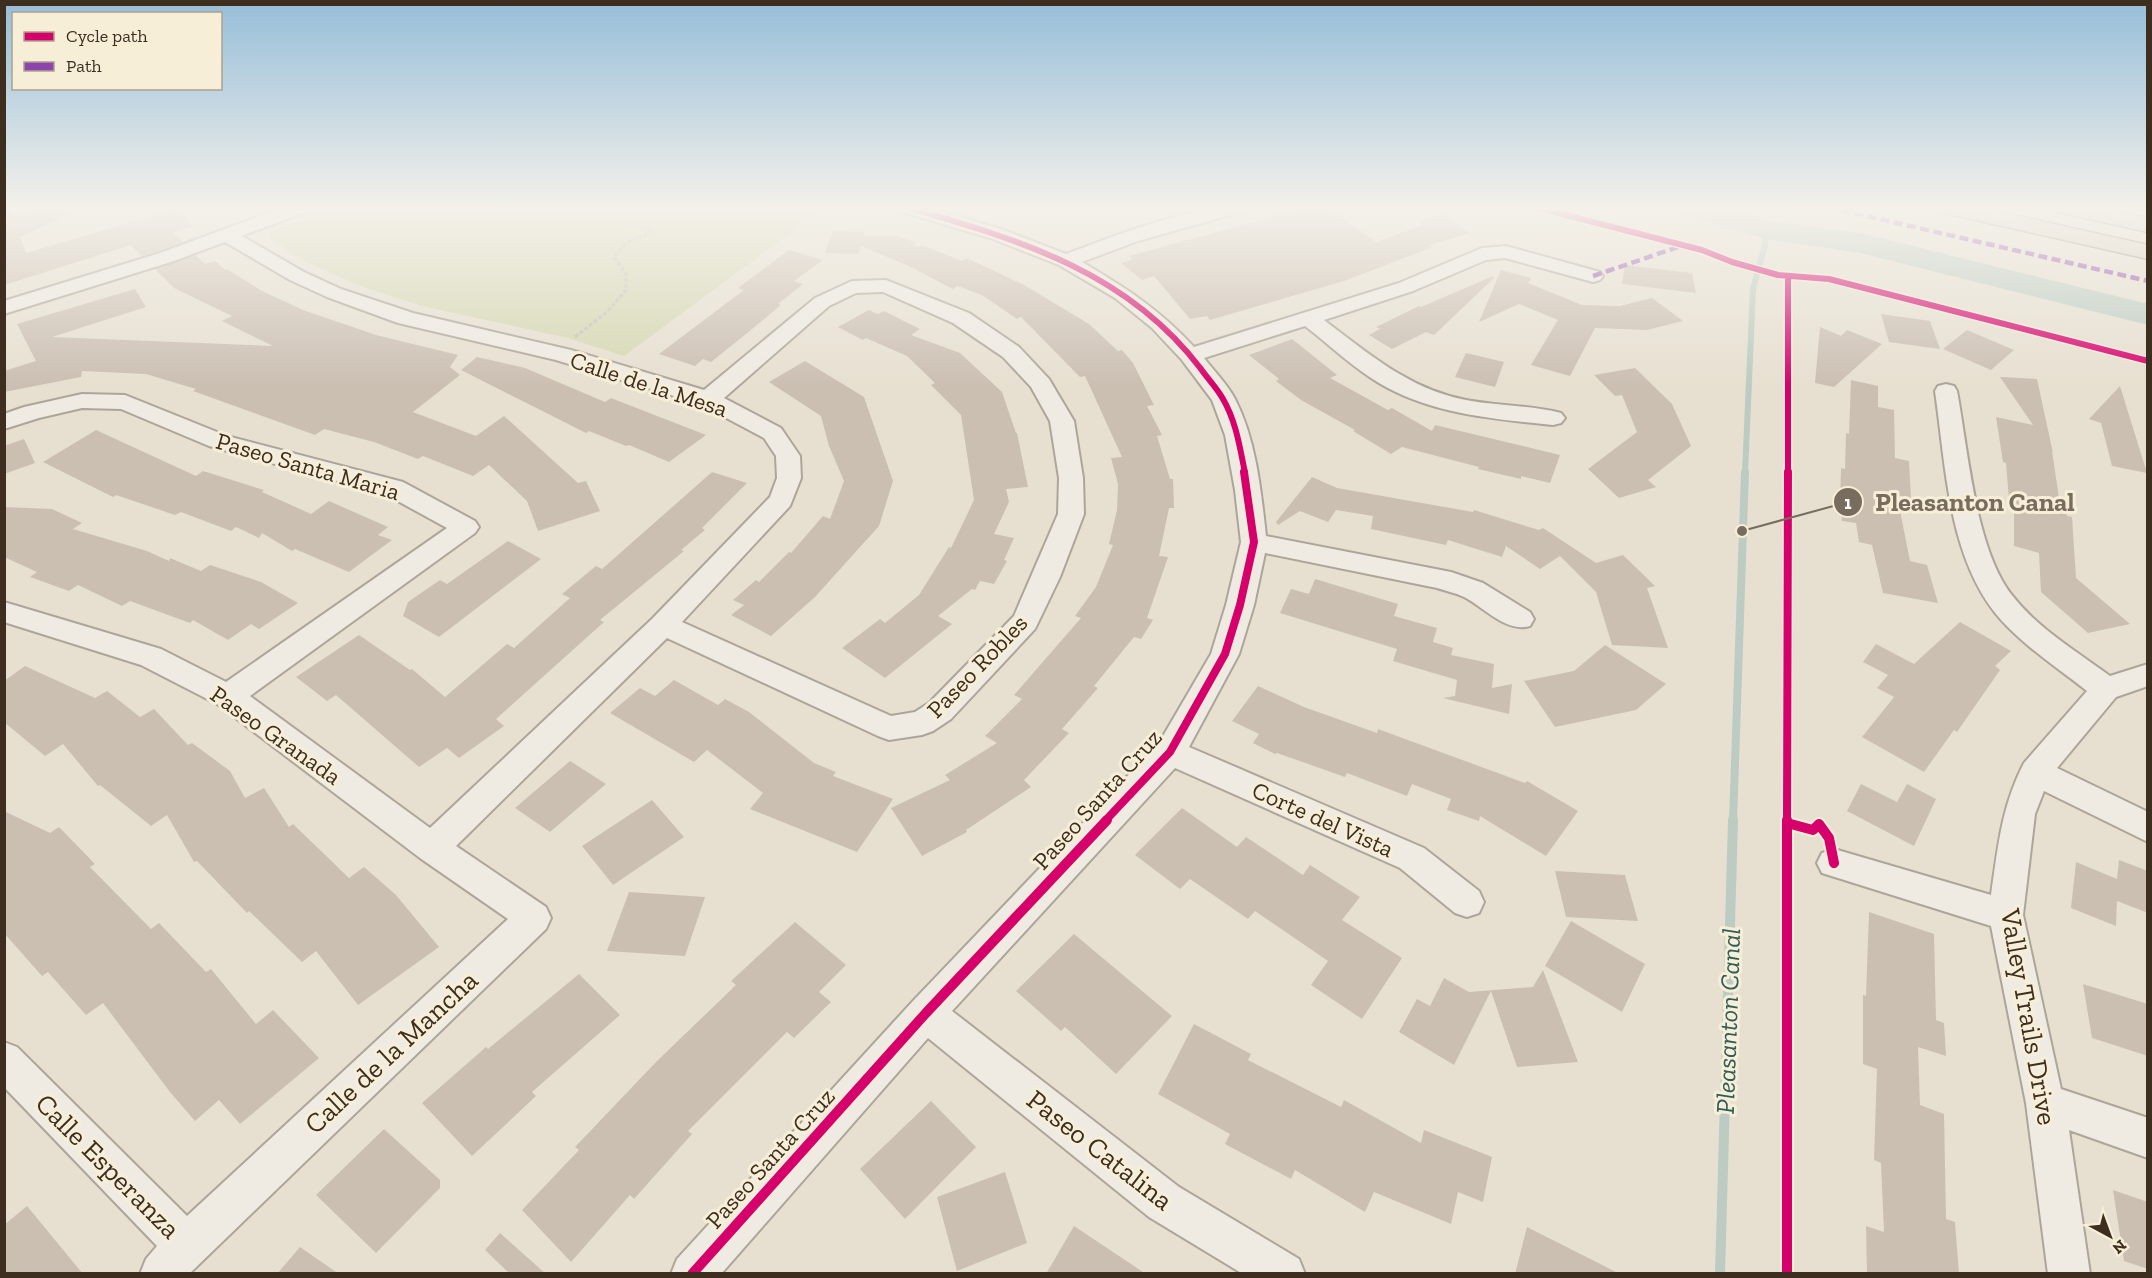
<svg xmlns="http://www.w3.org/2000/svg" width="2152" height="1278" font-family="'Zilla Slab',serif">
  <rect width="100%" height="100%" fill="#e7e0d1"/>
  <path fill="#d6d7b3" d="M331,207H826L624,356L568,338L422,306L363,287L304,261L271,240L269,236L271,232Z"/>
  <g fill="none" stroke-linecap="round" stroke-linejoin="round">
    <path stroke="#bcccc2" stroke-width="6" d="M1745,473L1753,289L1765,245L1766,230"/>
    <path stroke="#bcccc2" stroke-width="8" d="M1733,821L1745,472"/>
    <path stroke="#bcccc2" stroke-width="10" d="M1720,1274L1733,820"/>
    <path fill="#bcccc2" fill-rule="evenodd" d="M1674,207H1722L1769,221L1860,233L2148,304V325L1860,253L1766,239L1678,214Z"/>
  </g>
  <path fill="#cbbfb2" d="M4,207H9L13,217L35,207H83L20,237L26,253L180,208L192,226L172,232L183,242L159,251L142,256L131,245L4,285Z
    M1309,207H1327L1376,242L1423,225L1419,221L1443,215L1470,233L1429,245L1433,247L1344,281L1210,320L1207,316L1190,319L1154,276L1142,280L1121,263L1133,259L1129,256Z
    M833,231L865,232L864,236H897L914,242L916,247L922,245L962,261L967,258L1026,286L1089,324L1118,351L1122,350L1133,363L1154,405L1147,406L1162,435L1157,436L1170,479H1173L1174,508H1169L1159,556L1168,557L1147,618L1153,620L1141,639L1134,637L1094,686L1098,688L1062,729L1069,733L1024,780L1031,787L966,830L967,832L922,856L891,808L950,780L945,775L997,743L985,736L1022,699L1014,695L1081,618L1075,616L1096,587L1113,545L1109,544L1117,510L1118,484L1111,458L1122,457L1085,376L1080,377L1021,317L1017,319L982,295L957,286L953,289L909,266L861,246L858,254L825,253Z
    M789,250L823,260L794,281L803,284L778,304L781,305L746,334L711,362L703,359L695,366L659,354L744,290L738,288Z
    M196,255L205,264L215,261L225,270L227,269L262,291L303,310L376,335L458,355L450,367L460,375L413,412L476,436L504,416L578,483L586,481L600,511L538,531L527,501L489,465L473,476L423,456L418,459L374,442L324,429L315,435L193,391L196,389L146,374L82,371L81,377L4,392V371L36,361L17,324L135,289L146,307L52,337L273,346L222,321L232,316L174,288L155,269Z
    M1625,265L1692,273L1696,293L1622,284Z
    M1501,270L1531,278L1528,283L1582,305L1620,306L1652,298L1683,321L1647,330L1595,328L1570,376L1531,365L1558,320L1519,304L1479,322Z
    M1493,276L1494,278L1434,335L1426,332L1392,349L1369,335L1380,329L1376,327L1419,306L1421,307Z
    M869,310L878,314L884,311L920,329L911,335L960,353L1002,392L1016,433H1017L1028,487L1006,489L1009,502L994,534L1014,538L1004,560L1007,561L994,584L980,581L975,590L972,589L938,616L952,624L885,678L842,648L880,619L885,623L919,595L949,547L951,548L974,500L961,415L931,385L935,383L907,356L866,338L863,340L838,327Z
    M1881,314L1930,321L1940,349L1889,342Z
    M1820,327L1841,336L1847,330L1882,344L1834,387L1815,383Z
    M1967,330L2014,350L1991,370L1943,349Z
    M1292,339L1337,375L1330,378L1388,410L1392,408L1432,431L1435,425L1560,455L1550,483L1521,476V479L1478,469L1479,467L1402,447L1391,454L1353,431L1355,430L1301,400L1276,381L1279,379L1249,355Z
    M1466,353L1504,362L1495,387L1455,377Z
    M477,357L525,368L605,402L611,398L706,435L669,462L629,445L626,446L589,431L586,433L461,370Z
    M805,361L864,397L893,481L879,526L815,597L771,636L731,615L744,605L733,600L756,580L759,582L789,552L791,553L823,516L830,519L844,481L829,446L821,416L769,382Z
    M1635,368L1672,404L1691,446L1648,480L1656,487L1619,498L1588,469L1637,432L1622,395L1615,396L1594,375Z
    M2000,377L2037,379L2053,453L2052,451L2059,498L2065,499L2067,516L2072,517L2076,578L2130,624L2088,633L2041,592L2039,553L2014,546V502L2009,500L2006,463L2003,462L1996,417L2033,425Z
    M1851,380L1878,386V407L1894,410L1895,458L1909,461L1911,499L1897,495L1910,561L1927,565L1938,603L1883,593L1872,545L1859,542L1856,523L1842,521L1840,502L1841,468L1845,469L1846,433L1849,434Z
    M2120,386L2147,473L2112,466L2101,423L2089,419Z
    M96,430L196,476L203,471L264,490L262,492L311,514L329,501L388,527L378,535L392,540L349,572L295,549L292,551L262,533L259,538L236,527L231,531L181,512L175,515L116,495L113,497L43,462Z
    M24,439L35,463L4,474V446Z
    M712,472L747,483L702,528L705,530L681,550L684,551L600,620L604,622L496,719L504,726L459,758L447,748L419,767L336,695L327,701L296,677L359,635L410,670L412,669L445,697L507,644L514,648L570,598L562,594L596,566L602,569Z
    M1312,477L1337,488L1473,512L1474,510L1539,530L1543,528L1596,563L1623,555L1655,586L1647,588L1668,648L1612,645L1596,592L1560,556L1540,569L1506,546L1502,557L1448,540L1446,545L1371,529L1373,516L1336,510L1328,522L1300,511L1278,525L1276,522Z
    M4,507L52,509L82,523L73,529L147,551L169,561L170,558L201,571L210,565L261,582L298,603L259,629L251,624L228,640L193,620L190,623L130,601L122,606L78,585L69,591L30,577L37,572L4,557Z
    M508,541L541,559L439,637L403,616L408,602L440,580L447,584Z
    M1315,579L1398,604L1394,616L1437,628L1433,642L1453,648L1451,655L1494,664L1492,688L1512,684L1509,714L1443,698L1455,696L1457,680L1393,661L1397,649L1280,613L1291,589L1309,594Z
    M1960,622L2011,651L1995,666L2000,670L1957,732L1954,730L1924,772L1862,737L1894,697L1877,688L1888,675L1863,662L1876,644L1914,664Z
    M1605,645L1666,684L1636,710L1555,727L1524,681L1574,671Z
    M25,666L95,698L107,691L140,717L154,709L188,745L192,743L230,771L245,798L264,788L289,827L293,824L349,878L364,867L396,895L439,947L358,1005L316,951L302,962L249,911L247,913L197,861L194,862L167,815L151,826L100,785L98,786L63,744L45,756L4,722V681Z
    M674,680L718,705L725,699L749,712L814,763L836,772L833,776L893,799L857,852L750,809L763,793L707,750L694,762L610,713L640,688L655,696Z
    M1258,686L1304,707L1377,733L1378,729L1525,783L1527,781L1578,811L1546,856L1480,816L1479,821L1447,810L1451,799L1412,784L1407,796L1347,773L1345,777L1277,753L1275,754L1253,743L1259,734L1232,721Z
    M570,761L606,784L550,832L515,808Z
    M1861,784L1897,802L1907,784L1936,799L1914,846L1847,811Z
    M652,800L684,837L613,885L582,846Z
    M1182,808L1237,847L1246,837L1303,875L1310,865L1360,897L1342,920L1402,958L1362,1019L1311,985L1328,961L1255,911L1248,919L1190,879L1180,889L1135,855Z
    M4,811L50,833L59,827L95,864L90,867L151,929L159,923L206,972L211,969L256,1024L273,1010L319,1058L240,1124L219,1100L195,1121L170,1092L103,1003L86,1015L48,972L42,976L4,933Z
    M2119,860L2148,871V913L2117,901L2116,926L2071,908L2076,862L2117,879Z
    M1555,871L1625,875L1638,921L1566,917Z
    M629,892L705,897L685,956L607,951Z
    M1869,912L1934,934L1936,1020L1944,1023L1946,1056L1918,1047L1920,1105L1944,1114L1946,1219L1955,1222L1959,1274H1867L1866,1226L1884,1232L1881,1163L1874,1160L1877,1069L1863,1064V995L1866,996Z
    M1571,921L1645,964L1622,1012L1545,966Z
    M795,922L846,965L819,992L831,1002L794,1038L787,1032L688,1131L692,1134L634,1199L630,1195L571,1262L522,1210L579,1150L575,1147L657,1061L736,985L731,981Z
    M1074,934L1172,1016L1116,1074L1065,1027L1061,1031L1016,991Z
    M1543,970L1578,1062L1517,1067L1491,991L1454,1065L1399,1032L1417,999L1430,1006L1444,978L1469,992L1533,987Z
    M579,974L620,1015L532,1092L536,1096L472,1156L422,1103L486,1047L488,1049Z
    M2083,984L2148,1004V1056L2092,1038Z
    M1194,1024L1251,1054L1248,1060L1341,1107L1344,1100L1421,1143L1424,1130L1492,1157L1483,1202L1458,1192L1451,1224L1374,1192L1365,1212L1295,1170L1291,1179L1225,1144L1230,1134L1158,1094Z
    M931,1101L976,1147L905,1219L860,1169Z
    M384,1129L440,1180V1188L376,1253L316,1195Z
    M1005,1172L1027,1243L957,1271L937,1197Z
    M2113,1190L2148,1202V1269L2124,1261Z
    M27,1206L83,1274H4V1225Z
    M1074,1226L1146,1274H1046Z
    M1527,1227L1620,1274H1515Z
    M500,1233L546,1274H510L485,1250Z
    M300,1247L339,1274H277Z"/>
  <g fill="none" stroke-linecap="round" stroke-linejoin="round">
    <defs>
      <path id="street" d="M284,207H311L309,211L242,236L304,272L341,289L413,313L571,350L704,390L815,298L852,281L886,280L969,313L1019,347L1049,379L1074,421L1083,478L1084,514L1060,577L1035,629L951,719L933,731L922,735L889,740L878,736L667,638L456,846L546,907L551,918L546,929L189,1274H140L146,1259L157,1246L4,1087V1042L17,1047L187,1216L508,919L420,858L217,704L141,665L4,622V602L161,649L226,682L447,528L385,494L209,446L121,409L82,408L39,418L4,429V414L24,407L82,394L125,395L227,436L403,482L475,521L479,527L475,533L250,696L430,828L653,618L770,497L777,478L776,456L764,438L700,404L556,360L398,323L327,297L290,280L225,242L174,261L4,314V301L160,253ZM883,292L953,323L1003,357L1031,387L1050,421L1059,478L1058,514L1014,616L929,703L915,712L891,716L682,622L790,506L801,478L800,456L781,428L724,398L829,306L856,293Z
        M897,207H926L1004,230L1066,254C1123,233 1185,207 1246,207L1244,211L1138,241L1082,262C1126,288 1159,309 1194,347L1399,283L1482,248L1506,246L1600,272L1603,276L1600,280L1593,282L1505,258L1486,260L1413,291L1324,320C1369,354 1409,389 1466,400C1497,406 1530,405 1561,413L1565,418L1561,423L1553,425C1493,419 1431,414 1379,383C1352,367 1330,345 1305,326L1204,358C1214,371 1227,384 1235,399C1256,440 1261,490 1266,536L1451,572L1483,583L1530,612L1534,619L1530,626C1506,633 1484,607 1464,597C1456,593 1446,591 1437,588L1265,553L1254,605L1239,654L1189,747L1424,848L1479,891L1484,902L1479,913L1467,917L1455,913L1400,868L1175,768L952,1011L1179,1187L1299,1259L1305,1274H1243L1149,1217L928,1038L721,1274H671L677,1259L913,1001L1159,743L1211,654L1226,605L1241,542L1235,490L1225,435L1212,400L1182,360L1152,328L1115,298L1059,265L990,238L899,211Z
        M1946,384L1954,386L1957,391C1968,449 1975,547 2011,594C2037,628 2076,651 2110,676L2148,664V686L2116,697L2057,768L2148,812V842L2044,791L2035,814L2023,915L2061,1089L2148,1118V1158L2069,1130L2090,1274H2048L2026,1103L1991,926L1822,873L1817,863L1822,853L1834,849L1991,895C1998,847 2001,808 2024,763L2087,691C2058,668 2027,648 2002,621C1948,561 1946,467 1935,391L1938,386Z"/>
      <path id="highway" d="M1938,207H1978L2148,245V259L1949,214L1941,212Z
        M2054,207H2096L2148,218V232L2057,212Z"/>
    </defs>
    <use href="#street" stroke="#ada599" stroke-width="4"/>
    <use href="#highway" stroke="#928b80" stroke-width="3"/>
    <path stroke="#c8c2b9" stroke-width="3" stroke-dasharray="4 2" stroke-linecap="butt" d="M626,224L650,230
      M575,337L607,312L626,290V274L614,257L625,244L650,232L647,220L655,210L662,207"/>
    <use href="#street" fill="#efebe3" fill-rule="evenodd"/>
    <use href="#highway" fill="#dad1c2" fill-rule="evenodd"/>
    <path stroke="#8e44ad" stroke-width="4.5" stroke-dasharray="9 4.5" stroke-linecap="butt" d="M1828,207L2148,281
      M1593,276L1681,246"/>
    <defs>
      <path id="cycleway-far2" d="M906,207C1019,240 1127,271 1201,369C1208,379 1217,388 1223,399C1236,421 1240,448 1245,473
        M1535,207L1702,250L1732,262L1778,275L1829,279L2148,361
        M1788,473V276"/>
      <path id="cycleway-far1" d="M1105,821L1170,752L1225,654L1240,605L1254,542L1244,472
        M1787,821L1788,472"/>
      <path id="cycleway" d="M1787,823L1813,830L1819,824L1829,838L1834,863
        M692,1274L926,1013L1107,820
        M1787,1274V820"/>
    </defs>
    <use href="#cycleway-far2" stroke="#f7eed8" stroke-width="9"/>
    <use href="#cycleway-far1" stroke="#f7eed8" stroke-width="11"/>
    <use href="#cycleway" stroke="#f7eed8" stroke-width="14"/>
    <use href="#cycleway-far2" stroke="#d6006c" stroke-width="6"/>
    <use href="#cycleway-far1" stroke="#d6006c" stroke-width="8"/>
    <use href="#cycleway" stroke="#d6006c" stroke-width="10"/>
  </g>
  <linearGradient id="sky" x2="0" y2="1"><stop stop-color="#96bed9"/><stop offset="0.54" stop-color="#f4f1ea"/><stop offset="1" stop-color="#f4f1ea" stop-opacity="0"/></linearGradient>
  <rect width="2152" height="386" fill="url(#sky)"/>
  <g text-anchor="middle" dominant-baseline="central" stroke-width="6" stroke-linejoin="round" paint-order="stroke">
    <g font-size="24" fill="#3d2e20" stroke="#f7eed8">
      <text transform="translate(649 384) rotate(18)">Calle de la Mesa</text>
      <text transform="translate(308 466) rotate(16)">Paseo Santa Maria</text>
      <text transform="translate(977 666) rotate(-46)">Paseo Robles</text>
      <text transform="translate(276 735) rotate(35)">Paseo Granada</text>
      <text transform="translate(1097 799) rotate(-48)">Paseo Santa Cruz</text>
      <text transform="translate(1323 819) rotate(24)">Corte del Vista</text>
      <text transform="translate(770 1158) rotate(-48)">Paseo Santa Cruz</text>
    </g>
    <g font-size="26" font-style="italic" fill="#2f5d5a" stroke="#f7eed8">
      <text transform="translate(1728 1021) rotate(-88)">Pleasanton Canal</text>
    </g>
    <g font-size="28" fill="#3d2e20" stroke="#f7eed8">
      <text transform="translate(2029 1017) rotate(80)">Valley Trails Drive</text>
      <text transform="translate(391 1052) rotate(-43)">Calle de la Mancha</text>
      <text transform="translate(1100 1150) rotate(38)">Paseo Catalina</text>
      <text transform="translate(108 1166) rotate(45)">Calle Esperanza</text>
    </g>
  </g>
  <path fill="none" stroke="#786c5e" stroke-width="2" d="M1742 531L1848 502"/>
  <g fill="#786c5e" stroke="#f7eed8" stroke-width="2">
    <circle cx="1742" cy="531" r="6"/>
    <circle cx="1848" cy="502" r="15"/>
  </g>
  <g font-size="18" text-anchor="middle" font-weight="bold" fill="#fff">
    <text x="1848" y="509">1</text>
  </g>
  <g font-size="26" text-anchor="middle" font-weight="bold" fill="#786c5e" stroke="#f7eed8" stroke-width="6" stroke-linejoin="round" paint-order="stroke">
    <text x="1975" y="511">Pleasanton Canal</text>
  </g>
  <rect width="2152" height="1278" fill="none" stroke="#3d2e20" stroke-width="12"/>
  <rect x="12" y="12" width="210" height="78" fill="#f7eed8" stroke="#ada18e" stroke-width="1.5"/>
  <rect x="24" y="32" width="30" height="9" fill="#d6006c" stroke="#ada18e" stroke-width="1.5"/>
  <text x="66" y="42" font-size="18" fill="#3d2e20">Cycle path</text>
  <rect x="24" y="62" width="30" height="9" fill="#8e44ad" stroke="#ada18e" stroke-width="1.5"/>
  <text x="66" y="72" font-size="18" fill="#3d2e20">Path</text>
  <g transform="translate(2110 1236) rotate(139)" stroke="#f7eed8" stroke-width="4.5" paint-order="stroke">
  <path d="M0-4.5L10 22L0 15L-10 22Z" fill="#3d2e20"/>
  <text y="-9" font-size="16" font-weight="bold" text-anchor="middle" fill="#3d2e20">N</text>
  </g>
</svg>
